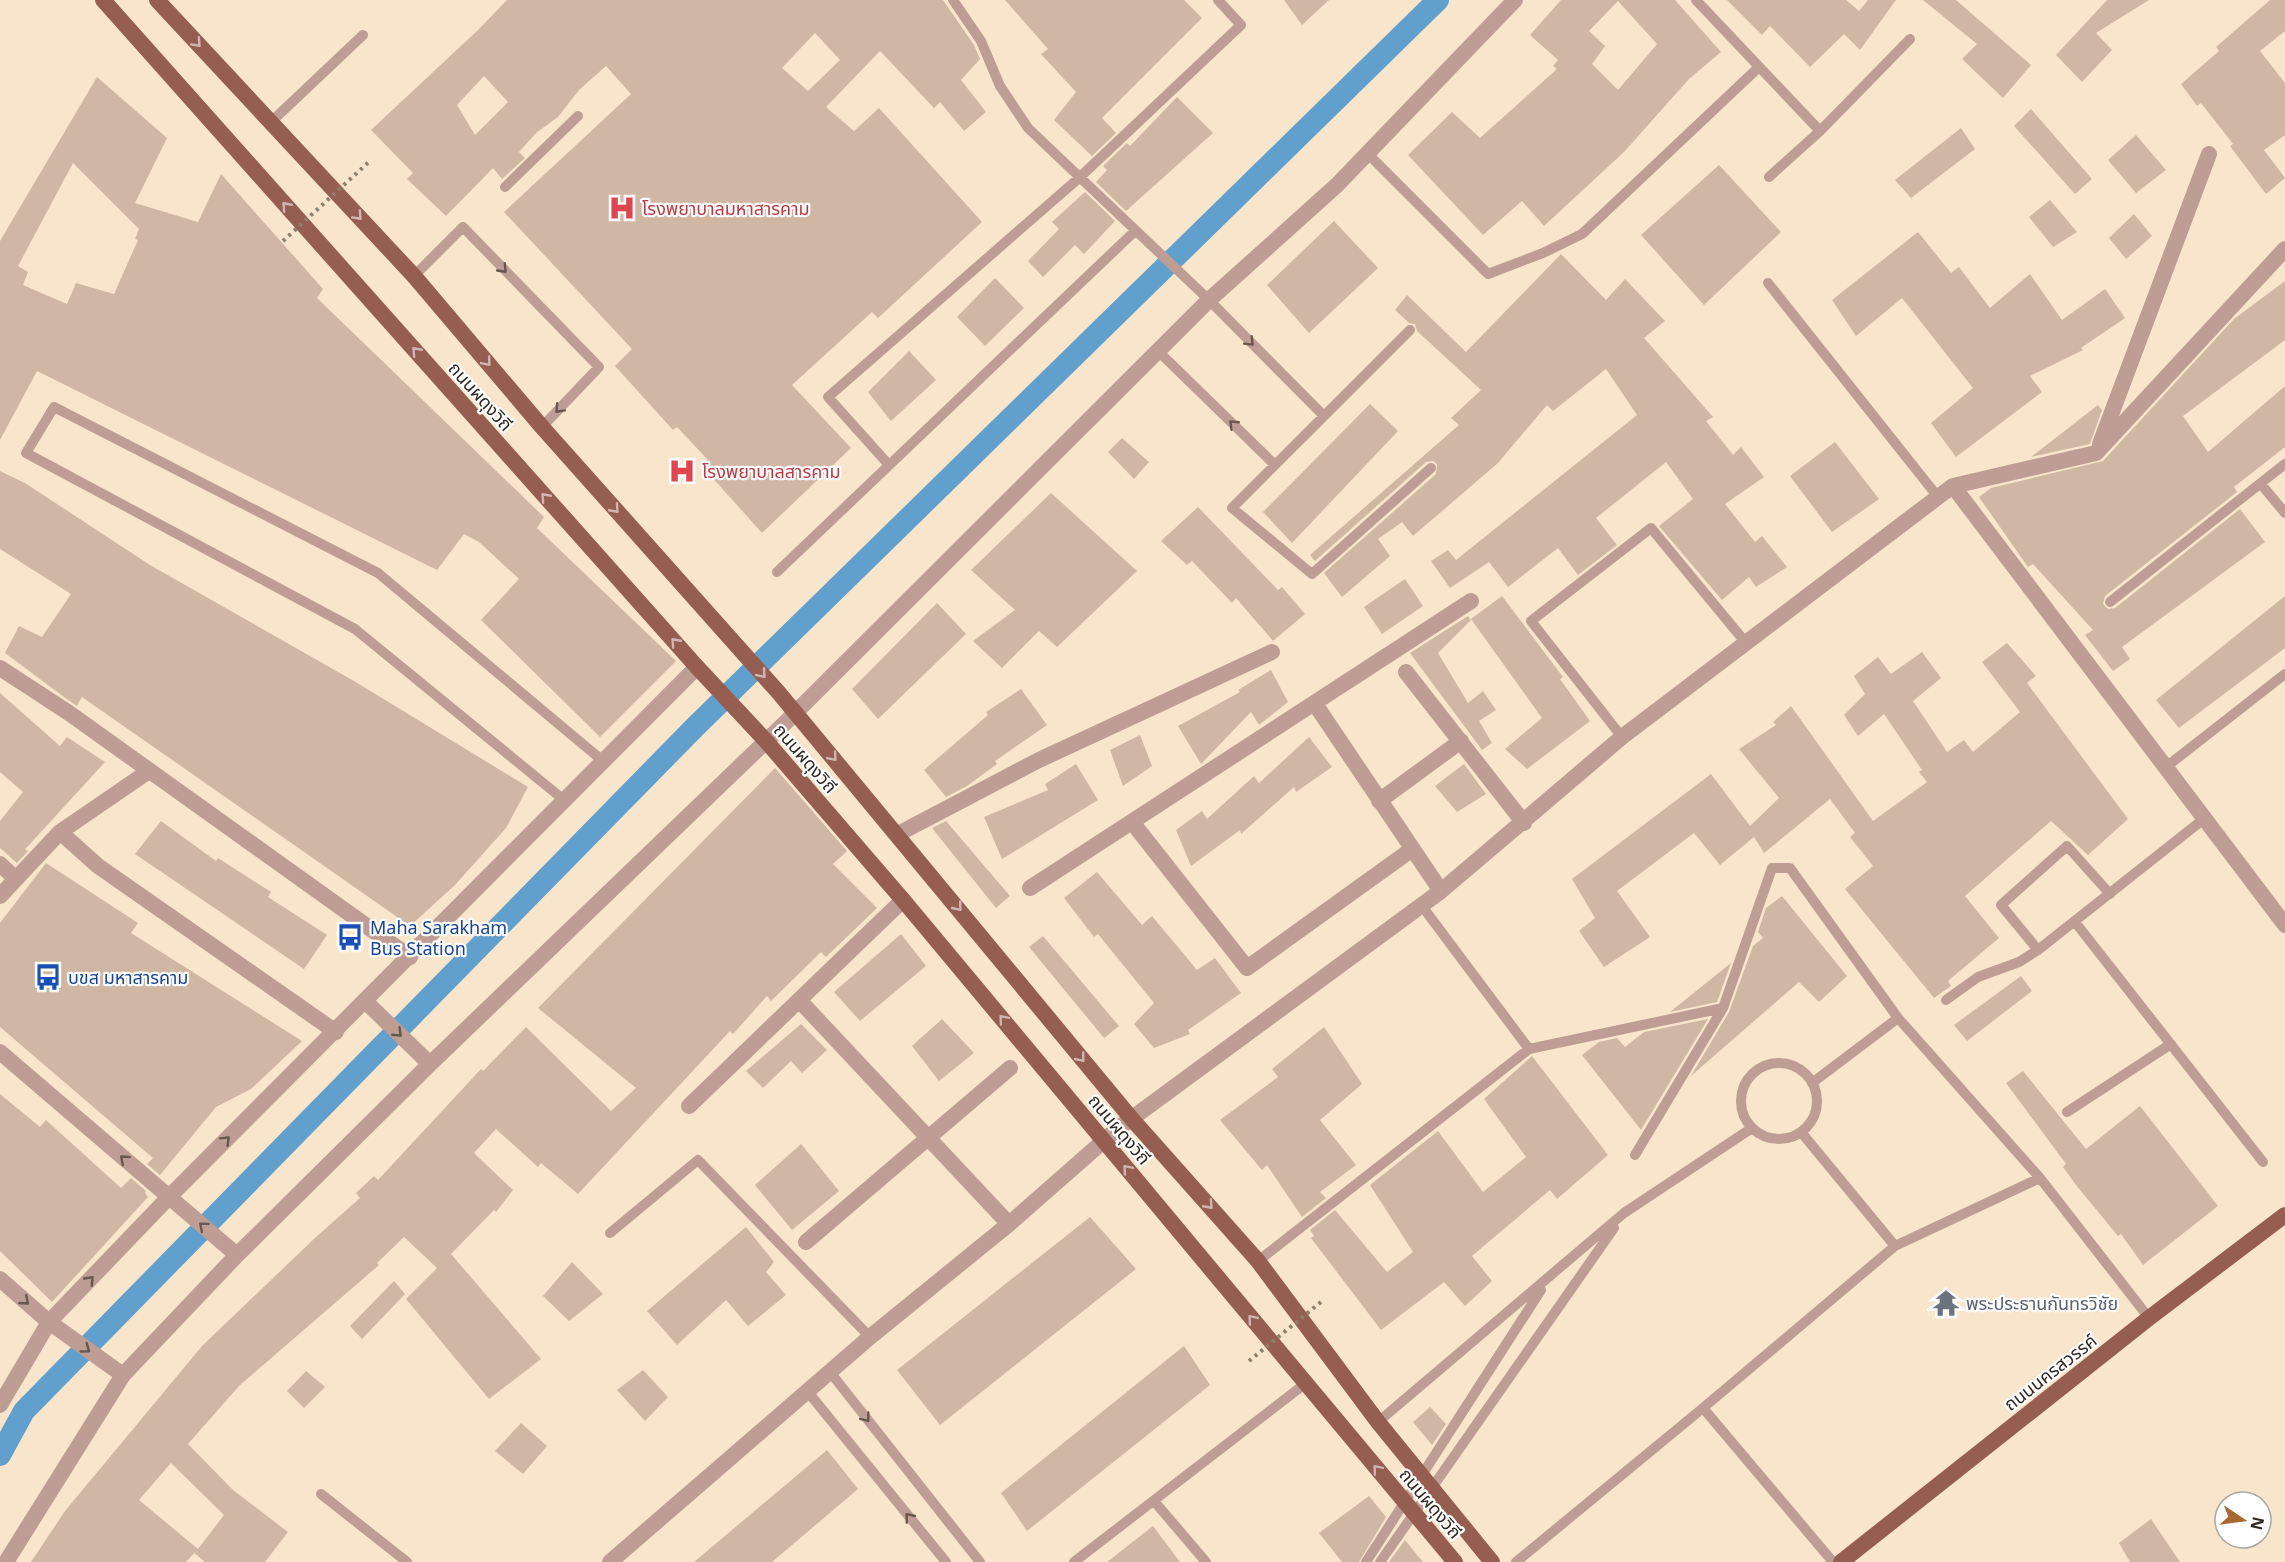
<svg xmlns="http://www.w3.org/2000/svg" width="2285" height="1562" font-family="'Noto Sans','Noto Sans Thai',sans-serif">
  <rect width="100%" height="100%" fill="#f8e5cc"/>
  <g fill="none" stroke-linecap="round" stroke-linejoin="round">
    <path stroke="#61a0cc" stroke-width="22" d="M0,1455L24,1411L695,727L1438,0"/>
  </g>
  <path fill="#d0b7a3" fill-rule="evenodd" d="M507,0H943L974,45L980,59L961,80L986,112L964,131L940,102L934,108L880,51L826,107L854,131L879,108L982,222L878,318L872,312L792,385L851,448L762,533L702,466L708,460L677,427L673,430L615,366L632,349L504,212L631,94L606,66L579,90L558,117L536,133L519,152L525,158L502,179L493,168L446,216L407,179L413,173L371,130L478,30ZM815,33L840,60L808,91L782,68ZM484,76L508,102L475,135L457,105Z
    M1005,0H1184L1202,18L1102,118L1116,133L1092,156L1054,120L1076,92L1041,54L1048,49Z
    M1284,0H1329L1302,25Z
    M1561,0H1675L1721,52L1689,79L1624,152L1544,226L1522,201L1483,235L1408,155L1452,112L1480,138L1557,69L1553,66L1558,60L1530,35ZM1618,1L1657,44L1618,90L1592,64L1605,46L1589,31Z
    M1727,0H1846L1859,11L1868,0H1896L1860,50L1844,34L1810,67L1770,26L1762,35Z
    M1923,0H1956L2031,65L2003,98L1962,59L1977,44Z
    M2107,0H2149L2096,33L2112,50L2082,82L2056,55Z
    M2270,0H2285V31L2260,51L2285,83V135L2264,150L2285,178L2266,194L2230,146L2233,144L2201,103L2197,106L2181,84L2219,51L2216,47Z
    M97,77L167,138L135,203L198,222L221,174L323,289L317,298L544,517L537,528L676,661L600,737L481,620L519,579L479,542L464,534L437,570L37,371L0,440V241ZM73,163L139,229L135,239L138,240L114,294L76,283L67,304L23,285L28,272L18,266Z
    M1177,97L1213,133L1126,211L1096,182L1107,170L1103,166L1127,143L1130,146Z
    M2031,109L2092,179L2075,194L2014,126Z
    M1961,128L1975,149L1911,198L1895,180Z
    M2136,135L2166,170L2136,193L2108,160Z
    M1719,165L1781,232L1704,305L1641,235Z
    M1085,192L1115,221L1084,254L1075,245L1043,277L1028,261L1059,229L1052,222Z
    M2050,200L2077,232L2053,247L2029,217Z
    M2134,214L2152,236L2126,259L2109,238Z
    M1334,221L1378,268L1309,333L1267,285Z
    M1918,232L1951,273L1959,267L1990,308L2030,274L2062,320L2105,289L2125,318L2081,348L2083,350L2030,376L2042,392L1956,457L1931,423L1973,388L1902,298L1856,336L1832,300Z
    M1561,254L1606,300L1625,279L1665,321L1644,338L1713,417L1706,421L1733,455L1741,447L1764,477L1725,504L1755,542L1762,536L1787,567L1756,587L1749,577L1722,600L1659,526L1693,499L1666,462L1596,518L1617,545L1578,575L1558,548L1508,587L1489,562L1450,588L1431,561L1448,550L1456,560L1637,415L1606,369L1553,411L1547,405L1498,463L1413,536L1402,522L1378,539L1390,556L1342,597L1324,573L1436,474L1437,464L1433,461L1426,462L1315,561L1310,555L1459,425L1451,418L1481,390L1417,331L1415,324L1409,323L1395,310L1407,295L1466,352Z
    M995,278L1024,308L985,346L957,317Z
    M2285,281V340L2183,416L2208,452L2285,386V447L2234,487L2237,492L2105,596L2103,604L2108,609L2115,608L2240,509L2265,542L2122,647L2130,659L2113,671L2085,635L2093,630L2033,564L2028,567L1979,497L1991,488L2103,461L2234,319Z
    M909,351L936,380L891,421L868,392Z
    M1370,404L1398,431L1292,543L1263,512Z
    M2098,405L2102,410L2090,444L2031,457Z
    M1122,438L1149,462L1134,479L1108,452Z
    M1835,442L1879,499L1832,532L1790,476Z
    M0,471L25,483L150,565L354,681L528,787L506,828L455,885L410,926L82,697L77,706L64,697L5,653L19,626L42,637L71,594L0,549Z
    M1051,493L1137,571L1057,647L1039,631L1002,668L973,641L1015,610L971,570Z
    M1198,507L1278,590L1282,587L1305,614L1273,641L1236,598L1232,603L1192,561L1187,565L1161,541Z
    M1405,579L1423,606L1382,634L1364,607Z
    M1502,596L1563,677L1560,679L1590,721L1527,769L1505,749L1542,718L1471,619Z
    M2285,596V648L2179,728L2156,700Z
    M937,603L966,634L878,719L852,689Z
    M1468,616L1471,620L1438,653L1468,703L1483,691L1496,710L1479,721L1492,743L1482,750L1410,653Z
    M2007,643L2036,676L2027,683L2128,819L2088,855L2051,821L1965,896L1999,938L1948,981L1951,986L1934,998L1845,889L1873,866L1850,837L1855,833L1830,799L1764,853L1754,837L1720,865L1694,833L1617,891L1650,937L1604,967L1579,931L1595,918L1572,879L1711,774L1750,826L1779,798L1739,749L1776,725L1773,722L1791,706L1873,821L1927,782L1919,772L1922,770L1884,714L1858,736L1844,715L1865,694L1854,676L1878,657L1891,674L1922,652L1941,678L1913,701L1947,752L1964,740L1973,752L2020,712L1982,662Z
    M1271,670L1288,702L1259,725L1251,712L1201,764L1178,726L1240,692L1238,690Z
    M1021,689L1047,725L995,761L997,764L967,786L946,797L924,770L988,715L986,712Z
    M0,693L60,746L67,737L105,762L30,844L25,849L28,851L17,863L0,848V821L23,792L0,772Z
    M1140,735L1152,766L1123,786L1110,750Z
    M1309,737L1332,767L1296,792L1294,787L1241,834L1240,830L1191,866L1176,830L1202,811L1207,819L1254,776L1259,783Z
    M1076,764L1098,800L1002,859L984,817L1048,790L1045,784Z
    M1464,764L1486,794L1457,812L1435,786Z
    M775,768L847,851L833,864L877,908L826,957L821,952L771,1001L767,996L733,1034L730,1031L578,1194L541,1163L538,1167L496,1129L474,1153L513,1190L496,1212L494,1210L451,1254L541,1359L489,1399L406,1299L437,1268L404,1237L377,1263L379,1265L240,1385L188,1444L233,1490L288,1532L265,1562H205L194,1553L198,1549L186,1562H31L65,1511L202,1346L316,1237L360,1198L356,1193L374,1176L378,1180L481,1069L483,1071L526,1027L611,1111L636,1088L538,1008ZM171,1463L224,1515L198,1549L139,1500Z
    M161,821L216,861L218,858L271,892L268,897L327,935L304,969L135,854Z
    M946,821L1010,896L996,908L932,828Z
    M46,863L138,923L131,933L302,1041L251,1089L216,1107L160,1175L147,1164L153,1158L0,1027V923Z
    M1097,872L1142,925L1152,916L1197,970L1215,958L1241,993L1188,1030L1190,1034L1154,1048L1134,1024L1154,1003L1098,934L1094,937L1064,898Z
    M1782,896L1847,976L1819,1002L1799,982L1691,1076L1729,1012L1753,946L1763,938L1758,932L1766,908Z
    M901,934L926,966L860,1021L834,992Z
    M1043,936L1119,1026L1104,1038L1029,947Z
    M1731,963L1717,1002L1670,1012Z
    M2021,976L2032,991L1967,1041L1954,1025Z
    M942,1019L974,1053L939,1081L912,1046Z
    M1708,1019L1641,1130L1582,1055L1599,1042L1617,1038L1625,1047L1644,1032Z
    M801,1024L827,1050L802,1073L791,1061L763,1088L746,1071Z
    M1324,1027L1362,1084L1320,1120L1356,1165L1320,1192L1326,1198L1302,1217L1267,1165L1262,1170L1220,1120L1278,1077L1272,1069Z
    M1532,1056L1608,1155L1557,1199L1550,1190L1472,1256L1492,1281L1465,1306L1444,1282L1381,1330L1311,1238L1314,1236L1310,1230L1335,1210L1387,1272L1413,1252L1370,1185L1438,1131L1483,1192L1526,1157L1484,1099Z
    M2023,1071L2086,1149L2140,1106L2218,1206L2143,1265L2121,1234L2118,1236L2076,1185L2063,1167L2066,1164L2006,1083Z
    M0,1094L40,1127L46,1120L121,1188L131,1178L146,1191L145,1193L148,1197L52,1302L0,1251Z
    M801,1144L839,1191L792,1230L755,1185Z
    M1090,1217L1136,1269L940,1425L897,1370Z
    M746,1227L774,1262L766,1272L786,1295L748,1326L726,1300L677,1345L647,1311Z
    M572,1262L603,1294L569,1321L543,1296Z
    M394,1281L405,1294L362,1339L350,1326Z
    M1184,1346L1210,1385L1027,1531L1001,1493Z
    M643,1370L668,1397L645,1421L617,1390Z
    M306,1371L325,1387L304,1408L287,1391Z
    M1430,1407L1446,1424L1432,1445L1413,1422Z
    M521,1423L547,1446L523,1474L495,1451Z
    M827,1450L858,1489L772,1562H694Z
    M1369,1496L1386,1517L1359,1562H1342L1319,1533Z
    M2151,1519L2180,1562H2130L2119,1543Z
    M1153,1526L1180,1562H1107Z
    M1405,1540L1423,1562H1389Z"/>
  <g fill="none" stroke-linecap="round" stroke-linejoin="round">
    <path stroke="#be9d95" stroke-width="10" d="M953,0L981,41L1000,86L1028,128L1209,300L1324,416
      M1696,0L1820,131
      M271,122L363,35
      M1368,154L1488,274L1543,253L1582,234L1759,67
      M1769,177L1820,131L1910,39
      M505,187L578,116
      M414,276L463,227L599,367L542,427
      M1768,283L1938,497
      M1410,330L1232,508L1312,574L1431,468
      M1158,351L1275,465
      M889,465L828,397L1079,178L1241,25L1218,0
      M2261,484L2285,513
      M777,572L1135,231
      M2110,602L2285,464
      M1622,737L1531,621L1651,528L1746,643
      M2166,767L2285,674
      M564,800L355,629L26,453L54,407L378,573L603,761
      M1422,906L1529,1049
      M2075,922L2263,1162
      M2038,950L2001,905L2067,846L2110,894
      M1946,1000L1978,977L2019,962L2038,950L2205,818
      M1898,1018L2040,1178
      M1741 1101a38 38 0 1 1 76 0a38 38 0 1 1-76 0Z
      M2067,1112L2171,1044
      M1635,1155L1723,1008
      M610,1233L698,1160L870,1337
      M1895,1246L2040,1178L2149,1318
      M1258,1261L1529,1049L1723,1008L1772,868H1790L1898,1018L1812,1083
      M830,1372L980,1562
      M808,1392L946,1562
      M1703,1408L1895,1246L1801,1132
      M1378,1422L1624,1213L1752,1128
      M321,1494L407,1562
      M1154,1501L1206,1562
      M1074,1562L1306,1383
      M1366,1562L1541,1290
      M1380,1562L1614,1228
      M1516,1562L1703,1408L1833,1562"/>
    <path stroke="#be9d95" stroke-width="16" d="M2100,444L2209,154
      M1953,486L2285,925
      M0,668L69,713L410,957
      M1406,672L1524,823
      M1315,704L1441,891
      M149,771L60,832L98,866L336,1032
      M1379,801L1461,741
      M1132,822L1247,968L1411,850
      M898,834L1039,760L1272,652
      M0,864L15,878
      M1030,888L1471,601
      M0,896L60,832
      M799,1000L1009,1224
      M689,1106L903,900
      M806,1242L1010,1068
      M0,1279L49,1322L123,1375
      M610,1562L870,1337L1009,1224L1116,1130L1441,891L1622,737L1938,497L1953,486L2096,453L2285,249"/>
    <path stroke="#be9d95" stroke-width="16" d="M366,1002L430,1064
      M0,1052L237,1255
      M0,1405L49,1322L169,1197L697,667
      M6,1562L123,1375L237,1255L430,1064L786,722L1209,300L1337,185L1515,0"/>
    <path stroke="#965d51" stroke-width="16" d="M103,0L697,667L766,741L903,900L1455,1562
      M157,0L414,276L542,427L779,693L1131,1118L1258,1261L1378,1422L1492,1562
      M1841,1562L2149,1318L2285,1215"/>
    <path stroke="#8c806f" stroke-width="4" stroke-dasharray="3 4.5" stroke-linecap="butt" d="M283,241L371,160
      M1249,1361L1321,1302"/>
  </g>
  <defs><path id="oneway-chevron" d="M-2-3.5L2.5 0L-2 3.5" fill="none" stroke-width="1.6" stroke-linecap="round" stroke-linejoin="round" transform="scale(1.5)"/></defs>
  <g stroke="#d0b6b1">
    <use href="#oneway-chevron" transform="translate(197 43) rotate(47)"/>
    <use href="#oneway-chevron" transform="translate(286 206) rotate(-132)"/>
    <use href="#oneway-chevron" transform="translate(358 216) rotate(47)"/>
    <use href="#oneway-chevron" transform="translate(416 351) rotate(-132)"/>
    <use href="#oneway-chevron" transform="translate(487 362) rotate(50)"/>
    <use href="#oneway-chevron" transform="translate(545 497) rotate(-132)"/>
    <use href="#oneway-chevron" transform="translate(615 509) rotate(48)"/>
    <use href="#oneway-chevron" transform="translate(675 642) rotate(-132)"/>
    <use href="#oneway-chevron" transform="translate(762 674) rotate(49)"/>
    <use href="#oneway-chevron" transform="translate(833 757) rotate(50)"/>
    <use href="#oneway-chevron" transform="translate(958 907) rotate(51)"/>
    <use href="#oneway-chevron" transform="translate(1003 1019) rotate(-130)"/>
    <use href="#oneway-chevron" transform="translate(1081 1058) rotate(51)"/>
    <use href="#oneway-chevron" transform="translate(1127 1169) rotate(-130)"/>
    <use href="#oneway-chevron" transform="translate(1209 1205) rotate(48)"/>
    <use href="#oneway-chevron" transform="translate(1252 1319) rotate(-130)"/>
    <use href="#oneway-chevron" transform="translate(1377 1469) rotate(-130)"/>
  </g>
  <g stroke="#68574e">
    <use href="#oneway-chevron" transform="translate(503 269) rotate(46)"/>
    <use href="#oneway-chevron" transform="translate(1250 342) rotate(45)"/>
    <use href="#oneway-chevron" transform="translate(559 409) rotate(133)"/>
    <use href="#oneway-chevron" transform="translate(1233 424) rotate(-136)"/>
    <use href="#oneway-chevron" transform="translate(398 1033) rotate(44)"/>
    <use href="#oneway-chevron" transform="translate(226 1140) rotate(-45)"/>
    <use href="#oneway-chevron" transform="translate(124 1159) rotate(-139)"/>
    <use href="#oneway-chevron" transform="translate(203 1226) rotate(-140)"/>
    <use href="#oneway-chevron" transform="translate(90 1280) rotate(-46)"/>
    <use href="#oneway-chevron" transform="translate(25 1301) rotate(41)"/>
    <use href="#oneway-chevron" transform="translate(86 1349) rotate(36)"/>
    <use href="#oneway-chevron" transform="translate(866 1418) rotate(52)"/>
    <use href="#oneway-chevron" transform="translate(909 1517) rotate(-129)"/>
  </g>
  <defs>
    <symbol id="hospital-bare" viewBox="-9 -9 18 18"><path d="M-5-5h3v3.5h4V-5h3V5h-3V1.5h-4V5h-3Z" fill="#e0444e" stroke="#fff" stroke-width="2.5" paint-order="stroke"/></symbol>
    <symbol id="bus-bare" viewBox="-9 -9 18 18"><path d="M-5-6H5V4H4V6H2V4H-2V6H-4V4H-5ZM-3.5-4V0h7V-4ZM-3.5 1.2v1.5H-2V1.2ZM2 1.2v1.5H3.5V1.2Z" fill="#1a4fb4" stroke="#fff" stroke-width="2.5" paint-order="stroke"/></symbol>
    <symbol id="temple-bare" viewBox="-9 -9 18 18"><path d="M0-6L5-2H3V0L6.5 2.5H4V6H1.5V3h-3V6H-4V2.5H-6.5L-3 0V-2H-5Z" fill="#6b7280" stroke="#fff" stroke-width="2.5" paint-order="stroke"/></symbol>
  </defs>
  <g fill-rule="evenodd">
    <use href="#hospital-bare" x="603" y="189" width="38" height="38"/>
    <use href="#hospital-bare" x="663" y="452" width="38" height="38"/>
    <use href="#bus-bare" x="331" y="918" width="38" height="38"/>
    <use href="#bus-bare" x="29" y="958" width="38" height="38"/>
    <use href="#temple-bare" x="1927" y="1284" width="38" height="38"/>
  </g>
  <g text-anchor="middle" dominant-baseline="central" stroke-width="4.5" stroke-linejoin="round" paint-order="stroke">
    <g font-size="18" fill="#be3a42" stroke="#fff" text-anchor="start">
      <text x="642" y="208">โรงพยาบาลมหาสารคาม</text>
      <text x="702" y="471">โรงพยาบาลสารคาม</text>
    </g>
    <g font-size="18" fill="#2f281f" stroke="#fff">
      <text transform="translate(481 396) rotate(48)">ถนนผดุงวิถี</text>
      <text transform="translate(806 758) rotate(49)">ถนนผดุงวิถี</text>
      <text transform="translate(1120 1129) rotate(50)">ถนนผดุงวิถี</text>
      <text transform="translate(2050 1372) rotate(-38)">ถนนนครสวรรค์</text>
      <text transform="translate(1431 1503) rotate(50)">ถนนผดุงวิถี</text>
    </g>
    <g font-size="18" fill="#164399" stroke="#fff" text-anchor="start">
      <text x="370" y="927">Maha Sarakham<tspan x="370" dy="21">Bus Station</tspan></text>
      <text x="68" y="977">บขส มหาสารคาม</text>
    </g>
    <g font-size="18" fill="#5b616d" stroke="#fff" text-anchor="start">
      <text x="1966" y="1303">พระประธานกันทรวิชัย</text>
    </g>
  </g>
  <g transform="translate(2243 1520) rotate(103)"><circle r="28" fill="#ffffff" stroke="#aca9a5" stroke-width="1.5"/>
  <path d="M0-4.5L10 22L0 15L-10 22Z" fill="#a86930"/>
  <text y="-9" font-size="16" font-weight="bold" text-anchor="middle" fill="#2f281f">N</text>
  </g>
</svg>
